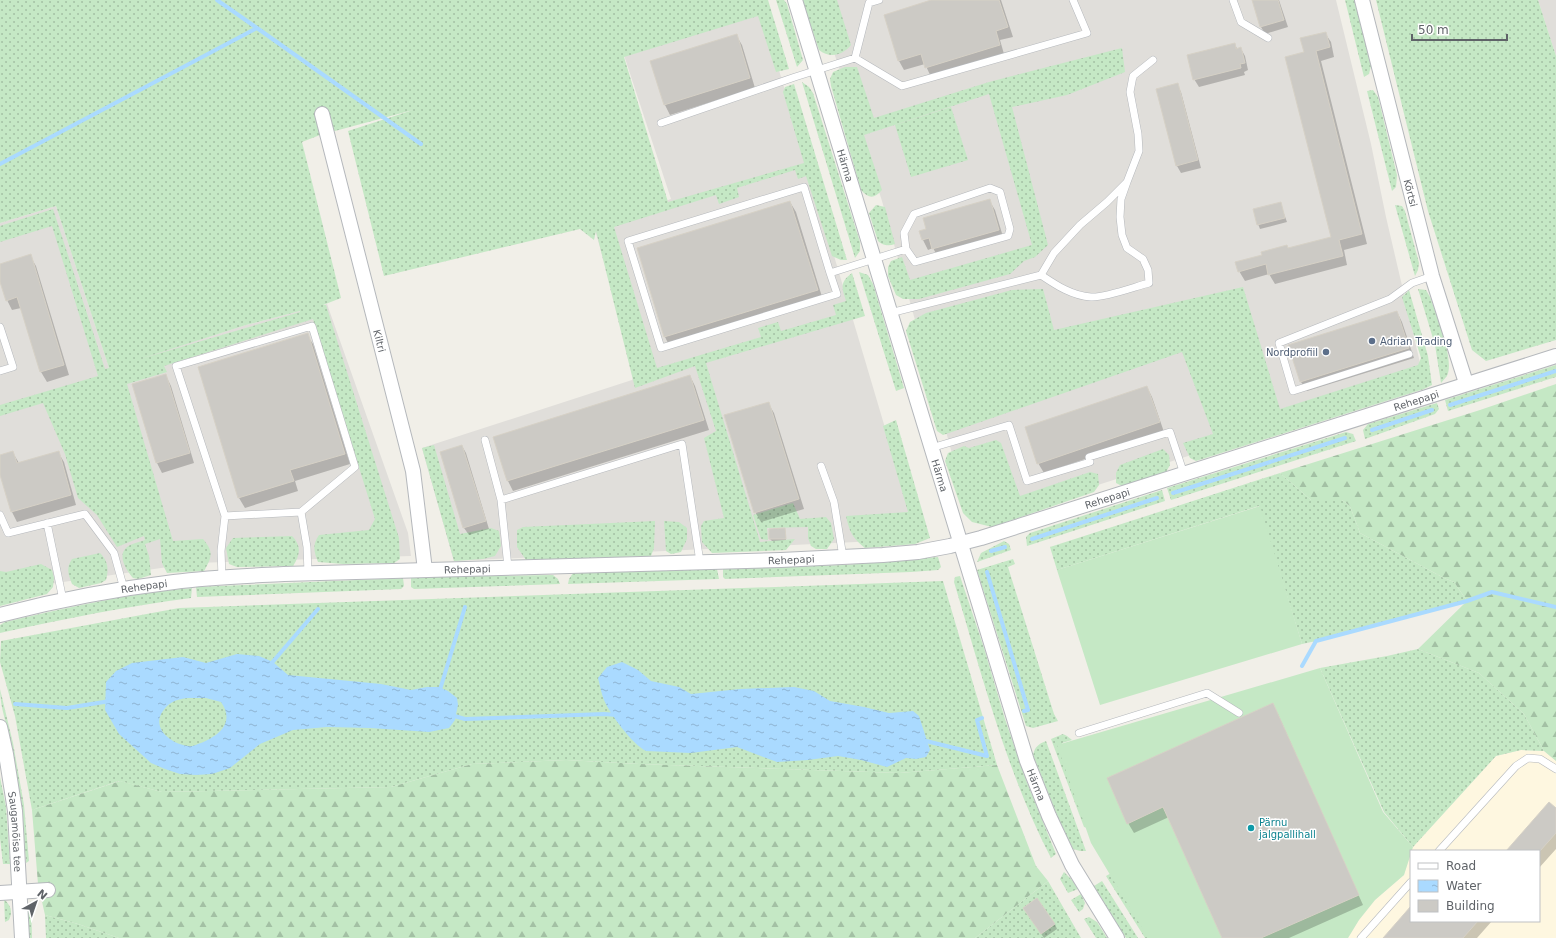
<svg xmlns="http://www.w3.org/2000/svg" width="1556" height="938" font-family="'DejaVu Sans',sans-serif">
  <defs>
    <pattern id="grass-dots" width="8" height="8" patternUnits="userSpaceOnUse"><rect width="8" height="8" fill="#c5e8c5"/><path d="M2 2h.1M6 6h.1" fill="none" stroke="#a3c0a4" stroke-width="1.8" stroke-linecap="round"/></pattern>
    <pattern id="forest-firs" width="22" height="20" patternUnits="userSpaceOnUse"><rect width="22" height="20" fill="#c5e8c5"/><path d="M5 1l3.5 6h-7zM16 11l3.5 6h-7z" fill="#a3c0a4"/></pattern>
    <pattern id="water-ripples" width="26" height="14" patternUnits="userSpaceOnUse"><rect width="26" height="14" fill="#aadaff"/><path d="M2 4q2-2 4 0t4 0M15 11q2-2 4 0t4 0" fill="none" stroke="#8eb4d2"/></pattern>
  </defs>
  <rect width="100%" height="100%" fill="#f1efe8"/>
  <path fill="#fef7e0" d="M1521,750L1544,751L1556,761V938H1348L1359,920L1375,900L1404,875L1411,852V921H1539V851H1411L1413,847L1496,756Z"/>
  <path fill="#e0deda" d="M817,0H1336L1371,144L1386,217L1424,380L986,521L968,511L882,201Z
    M1538,0H1556V56Z
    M759,3L918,539L454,561L422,448L632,380L636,373L595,230L616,219L671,199L621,46Z
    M56,206L109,368L246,325L327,304L408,533L411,556L196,563L28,587L0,596V223Z"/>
  <path fill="url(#grass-dots)" fill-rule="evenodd" d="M0,0H768L789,69L776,72L758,16L624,57L668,202L804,163L783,92L785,87L794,84L847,260H841L832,256L806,176L798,179L795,170L737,188L739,197L719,204L716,195L614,227L657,368L761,337L758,328L778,322L781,331L836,315L833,305L846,301C842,288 839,283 852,273L865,316L706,363L760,542L795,539L786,550L712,553L702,542L701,526L704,521L724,518L704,438L716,431L695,366L635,388L596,231L594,240L580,229L384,276L348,131L413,110L320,135L302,142L341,298L323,305H326L399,538L400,559L394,563L343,564L318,562C314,552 312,545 319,535L369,530L375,519L313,319L164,366L167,372L127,384L173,541L203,539C214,552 212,557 204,571L167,573L162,563L160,539L145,544L149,556L151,575L138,579L133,578C126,570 115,553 130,545C134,543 140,542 145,540L144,536L117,547L97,515L78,498L65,454L43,403L0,416V405L98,376L52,226L0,242V226L53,209L105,369L109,368L56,206L0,223ZM300,311V312L140,359L246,325Z
    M776,0H784L787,4L803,60L797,67Z
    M802,0H837L851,45C843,55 830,59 819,50Z
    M1345,0H1355L1371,66L1369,74L1364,77Z
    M1376,0H1538L1556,56V340L1486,361L1472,350L1428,211Z
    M1122,48L1125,72L1067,95L1012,107L1048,245L1035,257L1024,261L1010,274L919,299H903L896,295L888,276V267L891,261L902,257L910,280L1032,245L989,94L864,135L882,190C874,199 869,199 861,190L831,86L830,79L833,72L845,67H857L874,118L989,82Z
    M802,82L809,87L813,93L860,242V251L855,258Z
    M1373,90L1378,97L1397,175L1396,187L1392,191L1367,91Z
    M951,107L968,160L911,177L895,125Z
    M876,205L885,207L895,244C889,246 883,246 878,241L869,213Z
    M1395,205L1402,206L1405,211L1419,263L1418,270L1415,276Z
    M859,272L868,275L873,284L904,388L896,391Z
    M1243,287L1280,409L1418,365L1421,358L1402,297L1409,290L1428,356L1432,385L1424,389L1196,461L1190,458L1183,443L1213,434L1182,352L943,435L937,431L906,331L910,322L926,313L1012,290L1043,289L1054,330Z
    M1418,289L1426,290L1430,297C1436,314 1455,360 1447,376C1445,378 1443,381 1441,383L1435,345Z
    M1556,365V377L1448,411L1445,400Z
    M1437,403L1439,409L1435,414L1365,439L1363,430L1368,424Z
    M896,420L930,538L915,544L865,548C852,537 850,533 846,516L908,512L883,426Z
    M1346,432L1353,434L1356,441L1171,500L1167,488Z
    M996,440L1001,443L1020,496L1090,472L1098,474L1099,485L1094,492L992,527L972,522L963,513L945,461L948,453L964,446L969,448Z
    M434,445L460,534L491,528L499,531L501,546L495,556L483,559L454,561L422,448Z
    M1163,449L1169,455L1170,465L1166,472L1122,486L1116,483V473L1120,465Z
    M1280,473L1311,500H1342L1350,506L1360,533L1444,578L1454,582L1467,601L1316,641L1302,644L1259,506L1057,570L1050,547Z
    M1162,490L1165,501L1027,546L1026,537L1030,533Z
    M793,503L800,519L826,517L831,523L834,539L827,549H816L811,546L808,538V527L767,528L768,540L761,539L753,515Z
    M655,521L654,548L651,556L526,560L517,547V530L523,527Z
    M664,521L679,522L687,528V539L681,552L671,554L666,551Z
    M292,536C302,546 300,555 293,566L237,567L229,564L226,548L233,538Z
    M1004,541L1009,544L1011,550L977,562L981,553Z
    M100,553C108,561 109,569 106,580L101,583L79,588L72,584C68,574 66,568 72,559Z
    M938,557L941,567L938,570L911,572L725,579L723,577V569L845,565Z
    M1013,559L1015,564L1008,567L1054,714L1058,721L1033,728L1026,726L977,570Z
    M41,564L52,570L54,578L53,587L47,594L0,606V571L6,572Z
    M717,569L719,579L568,584L569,579L573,573Z
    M553,575L558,579L560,584L414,589L411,587V577Z
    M960,576L984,648L1005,719L1026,780L1056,854L1051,858C1006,771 982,675 954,582L955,577Z
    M403,578L404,586L401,589L197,597L196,587Z
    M943,581L997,765L899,773L639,764L566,760L472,764L391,787L162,792L119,781L32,810L15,716L0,662L1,641L179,608Z
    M192,588L191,598C127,606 64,619 0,633V625L5,622C66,608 129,593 192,588Z
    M1418,649L1479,673L1524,714L1544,751L1521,750L1496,756L1413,847L1384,812L1320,668L1387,656Z
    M0,689L13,743L24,805L29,861L26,863C23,824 19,785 12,747C8,727 0,709 0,689Z
    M1063,734L1067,736L1072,740L1062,743L1075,783L1103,832L1084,827L1051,739Z
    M1046,741L1086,851H1080L1073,849L1057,815L1033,755C1035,747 1038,744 1046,741Z
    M0,777L6,807L10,864H3L0,838Z
    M1122,867L1155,938H1145L1106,876Z
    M1064,872L1072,880L1078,889L1068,893L1060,879Z
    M1048,881L1081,938H975Z
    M1102,881L1138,938H1126L1122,932L1094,886Z
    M1081,894L1085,903L1083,909L1079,912L1071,900Z
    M4,899C11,906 13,911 9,920L5,922Z
    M31,901L32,938H28L27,913Z
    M45,915L78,924L119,938H46Z
    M1089,917L1097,922L1107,938H1096L1084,919Z"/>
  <path fill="url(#forest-firs)" d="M1556,384V761L1544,751L1524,714L1479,673L1418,649L1467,601L1454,582L1444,578L1360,533L1350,506L1342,500H1311L1280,473L1480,410Z
    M566,760L639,764L899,773L997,765L1036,866L1048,881L975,938H119L78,924L45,915L38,884L32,810L120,781L162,792L391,787L472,764Z"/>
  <path fill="#c5e8c5" d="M1260,506L1302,644L1100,705L1057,570Z
    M1320,668L1383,812L1413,847L1404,875L1375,900L1359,920L1348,938H1148L1091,843L1057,745Z"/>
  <path fill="url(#water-ripples)" fill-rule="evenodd" d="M237,654L259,656L273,662L288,675L381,684L411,690L427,687H439L448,691L457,698L458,705L456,714L455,720L449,728L429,732L370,728L327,727L293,730L260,744L230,768L212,774L196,775L180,774L165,769L151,763L119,734L105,710L106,682L116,671L132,663L183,657L206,663ZM188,698H206L221,702C235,722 220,735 201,743C197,744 193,747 189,746C174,745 153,731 161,714C167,703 176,699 188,698Z
    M622,662L638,670L651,681L679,687L691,694L740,689L794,687L814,691L830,701L864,707L889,713L913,711L919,716L930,750L926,757L916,759L906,758L887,767L861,760L838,756L808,760L777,762L737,747L691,753L646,751C632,744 610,714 604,700C601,693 600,685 598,678L607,667Z"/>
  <path fill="#0003" d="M934,0H1001L1013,37L1000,40L1004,54L931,77L925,64L904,70L899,61L885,15Z
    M1253,0H1279L1288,27L1265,34L1261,27Z
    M1325,33L1331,42L1334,57L1321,61L1367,244L1344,250L1347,265L1275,284L1269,274L1245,281L1239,271L1288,249L1332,238L1305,53Z
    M736,35L742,45L755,88L670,115L665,105L651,62Z
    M1235,44L1237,49H1241L1245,56L1248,70L1244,72L1245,75L1199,87L1194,79Z
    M1177,84L1181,92L1201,168L1181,173L1177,166Z
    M989,200L995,210L1004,240L939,259L933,248L928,250L923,240Z
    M790,202L796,212L823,300L670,347L665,337Z
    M1280,203L1287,222L1260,229L1258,224Z
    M30,256L36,266L69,375L47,382L41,372L21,308L12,310L7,300L0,278V265Z
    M1397,312L1402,322L1414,358L1307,391L1301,382Z
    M307,335L313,344L350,464L295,481L298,491L245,508L239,498L199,368Z
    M166,376L171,386L194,463L162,473L157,463Z
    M690,376L695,386L709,430L513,491L508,481L494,437Z
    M1147,387L1152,397L1164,432L1044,473L1038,463Z
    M768,403L774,413L804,509L761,522L755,512Z
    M462,446L466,453L489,529L469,535L464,528L441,452Z
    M58,452L64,462L76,505L17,522L12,512L0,472V456L13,453L19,463Z
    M785,529L786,540L772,541L770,539Z
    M1272,704L1278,714L1363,905L1289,938H1223L1169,817L1134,833L1128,823Z
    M1556,809V849L1539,868V851H1507Z
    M1411,907V921H1492L1477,938H1384Z
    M1027,913L1055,924L1057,929L1044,938Z"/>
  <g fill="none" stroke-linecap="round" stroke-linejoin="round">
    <path stroke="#aadaff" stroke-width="4" d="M217,0L257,28
      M0,164L257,28L421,144
      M1450,405L1556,371
      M1372,430L1432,410
      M1173,493L1345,438
      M1032,539L1157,498
      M991,551L1005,547
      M987,572L1028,710L1024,711
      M270,665L318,609
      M1302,666L1316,641L1467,601L1492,592L1556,607
      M439,693L465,607
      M15,704L67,708L110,701
      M451,715L465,719L604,714L617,715
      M922,740L987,756L977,720L982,718"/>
  </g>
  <path fill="#cccac5" stroke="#d6d1c6" d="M931,0H999L1008,27L996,31L1000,45L925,68L921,54L898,61L884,15Z
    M1252,0H1278L1284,20L1260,27Z
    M1326,32L1330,47L1316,51L1362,234L1339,240L1343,256L1268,275L1266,264L1238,272L1235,262L1262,255L1261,252L1287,245L1288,248L1331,237L1285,57L1304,52L1300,38Z
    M737,34L750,78L664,105L650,61Z
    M1235,43L1236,49L1241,47L1245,63L1240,64L1241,68L1193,80L1187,55Z
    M1178,83L1198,160L1176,166L1156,89Z
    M990,199L999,230L932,249L929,238L922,240L919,231L926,229L923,218Z
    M790,201L818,290L664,337L637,248Z
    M1281,202L1285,218L1257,225L1253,209Z
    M31,254L64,365L40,372L17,297L6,301L0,282V264Z
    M1397,311L1409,348L1300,382L1288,345Z
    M308,333L345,454L290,470L294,481L238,498L198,367Z
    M166,374L190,453L156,463L132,384Z
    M690,375L704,420L507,481L493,437Z
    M1147,386L1160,422L1037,464L1025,427Z
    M769,402L799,499L754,513L724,415Z
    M462,445L486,521L463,528L440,452Z
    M13,451L17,463L59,451L71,495L11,512L0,475V455Z
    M785,528L786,539H769V529Z
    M1273,703L1359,895L1261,938H1222L1163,807L1127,824L1107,778Z
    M1549,802L1556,808V833L1540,851H1506Z
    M1037,898L1055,924L1041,934L1023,908Z
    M1411,906V921H1478L1463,938H1383Z"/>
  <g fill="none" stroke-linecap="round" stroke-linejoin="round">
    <defs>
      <path id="service" d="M1233,0L1241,22L1268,38
        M855,58L869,3L879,0
        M661,123L795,77L855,58L902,86L1087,33L1073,0
        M1127,182L1121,199L1120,217L1122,235L1127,248L1143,259L1148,270L1149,283C1134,287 1105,298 1091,297C1072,296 1056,285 1041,275L1054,253L1080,225L1107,202L1127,182L1139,151L1138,134L1130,92L1133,76L1153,60
        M830,273L804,187L628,241L661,348L837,294L830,273L906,249L915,262L1008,236L1010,229L1000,192L990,188L914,214L904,233L906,249
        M890,313L1041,275
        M0,327L13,367L0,371
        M1409,354L1293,391L1279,343L1390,299L1412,283L1432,276
        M485,440L501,500L682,444L700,562
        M931,448L1009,425L1027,481L1090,462L1089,457L1170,432L1184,474
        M821,466L834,502L843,557
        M501,500L508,567
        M301,512L355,467L312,326L176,366L225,516L301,512L307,547L308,573
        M0,515L8,533L85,514L114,553L124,589
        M47,523L63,600
        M222,577L221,551L225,516
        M1079,733L1207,693L1239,713
        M1439,851L1516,766L1528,758L1540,759L1556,769
        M1361,938L1411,882"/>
      <g id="minor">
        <path id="s1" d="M795,0L1027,761L1049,816L1072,865L1117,938"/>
        <path id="s2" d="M1362,0L1432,276L1466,383"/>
        <path id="s3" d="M322,114L413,471L425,570"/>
        <path id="s4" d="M0,615C57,600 115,589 174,582C210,577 247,576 284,574L781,560L883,555L918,552L950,546L981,538L1556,356"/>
        <path id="s5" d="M0,727L6,754L15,811L22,938"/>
        <path d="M0,893L48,890"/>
      </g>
    </defs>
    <use href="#service" stroke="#b5b8bc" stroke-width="8"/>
    <use href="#minor" stroke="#b5b8bc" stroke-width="16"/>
    <use href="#service" stroke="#fff" stroke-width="7"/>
    <use href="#minor" stroke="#fff" stroke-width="14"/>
  </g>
  <g fill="#5c6f8a" stroke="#fff" stroke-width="1.5">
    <circle cx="1372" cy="341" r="4"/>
    <circle cx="1326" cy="352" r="4"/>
  </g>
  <circle fill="#0f9aa8" stroke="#fff" stroke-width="1.5" cx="1251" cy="828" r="4"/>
  <g text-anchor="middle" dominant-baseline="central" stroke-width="3" stroke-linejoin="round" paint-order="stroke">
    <g font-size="10" fill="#5f6368" stroke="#fff">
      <text stroke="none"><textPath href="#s1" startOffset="173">Härma</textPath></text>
      <text stroke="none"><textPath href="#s2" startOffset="199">Kõrtsi</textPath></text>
      <text stroke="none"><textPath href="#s3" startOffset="234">Kiltri</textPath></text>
      <text stroke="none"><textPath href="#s4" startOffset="1443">Rehepapi</textPath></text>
      <text stroke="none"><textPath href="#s1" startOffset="497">Härma</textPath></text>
      <text stroke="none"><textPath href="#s4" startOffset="1119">Rehepapi</textPath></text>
      <text stroke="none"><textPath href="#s4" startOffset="795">Rehepapi</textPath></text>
      <text stroke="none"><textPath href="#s4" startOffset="471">Rehepapi</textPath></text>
      <text stroke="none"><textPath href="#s4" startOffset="147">Rehepapi</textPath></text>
      <text stroke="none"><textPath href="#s1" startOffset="821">Härma</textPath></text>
      <text stroke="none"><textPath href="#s5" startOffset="106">Saugamõisa tee</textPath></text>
    </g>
    <g font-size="10" fill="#4e5e75" stroke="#fff" text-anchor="start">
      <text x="1380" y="341">Adrian Trading</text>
      <text x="1318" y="352" text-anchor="end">Nordprofiil</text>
    </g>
    <g font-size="10" fill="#0d838f" stroke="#fff" text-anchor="start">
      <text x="1259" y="822">Pärnu<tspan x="1259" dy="12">jalgpallihall</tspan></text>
    </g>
  </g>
  <rect x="1410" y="850" width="130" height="72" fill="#ffffff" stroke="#bfc1c3"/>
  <rect x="1418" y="863" width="20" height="6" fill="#ffffff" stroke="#bfc1c3"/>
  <text x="1446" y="870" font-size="12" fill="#5f6368">Road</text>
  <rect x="1418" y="880" width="20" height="12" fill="url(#water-ripples)" stroke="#bfc1c3"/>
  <text x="1446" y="890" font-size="12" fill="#5f6368">Water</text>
  <rect x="1418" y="900" width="20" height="12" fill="#cccac5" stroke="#bfc1c3"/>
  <text x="1446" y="910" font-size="12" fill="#5f6368">Building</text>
  <g transform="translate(36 902) rotate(40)" stroke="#ffffff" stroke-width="3" paint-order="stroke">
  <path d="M0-3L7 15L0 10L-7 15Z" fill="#5f6368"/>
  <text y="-6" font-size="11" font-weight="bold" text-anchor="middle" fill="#5f6368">N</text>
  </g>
  <path d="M1412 34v6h95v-6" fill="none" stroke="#5f6368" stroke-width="2"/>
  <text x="1418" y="34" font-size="12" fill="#5f6368" stroke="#ffffff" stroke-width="3" paint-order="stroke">50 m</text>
</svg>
